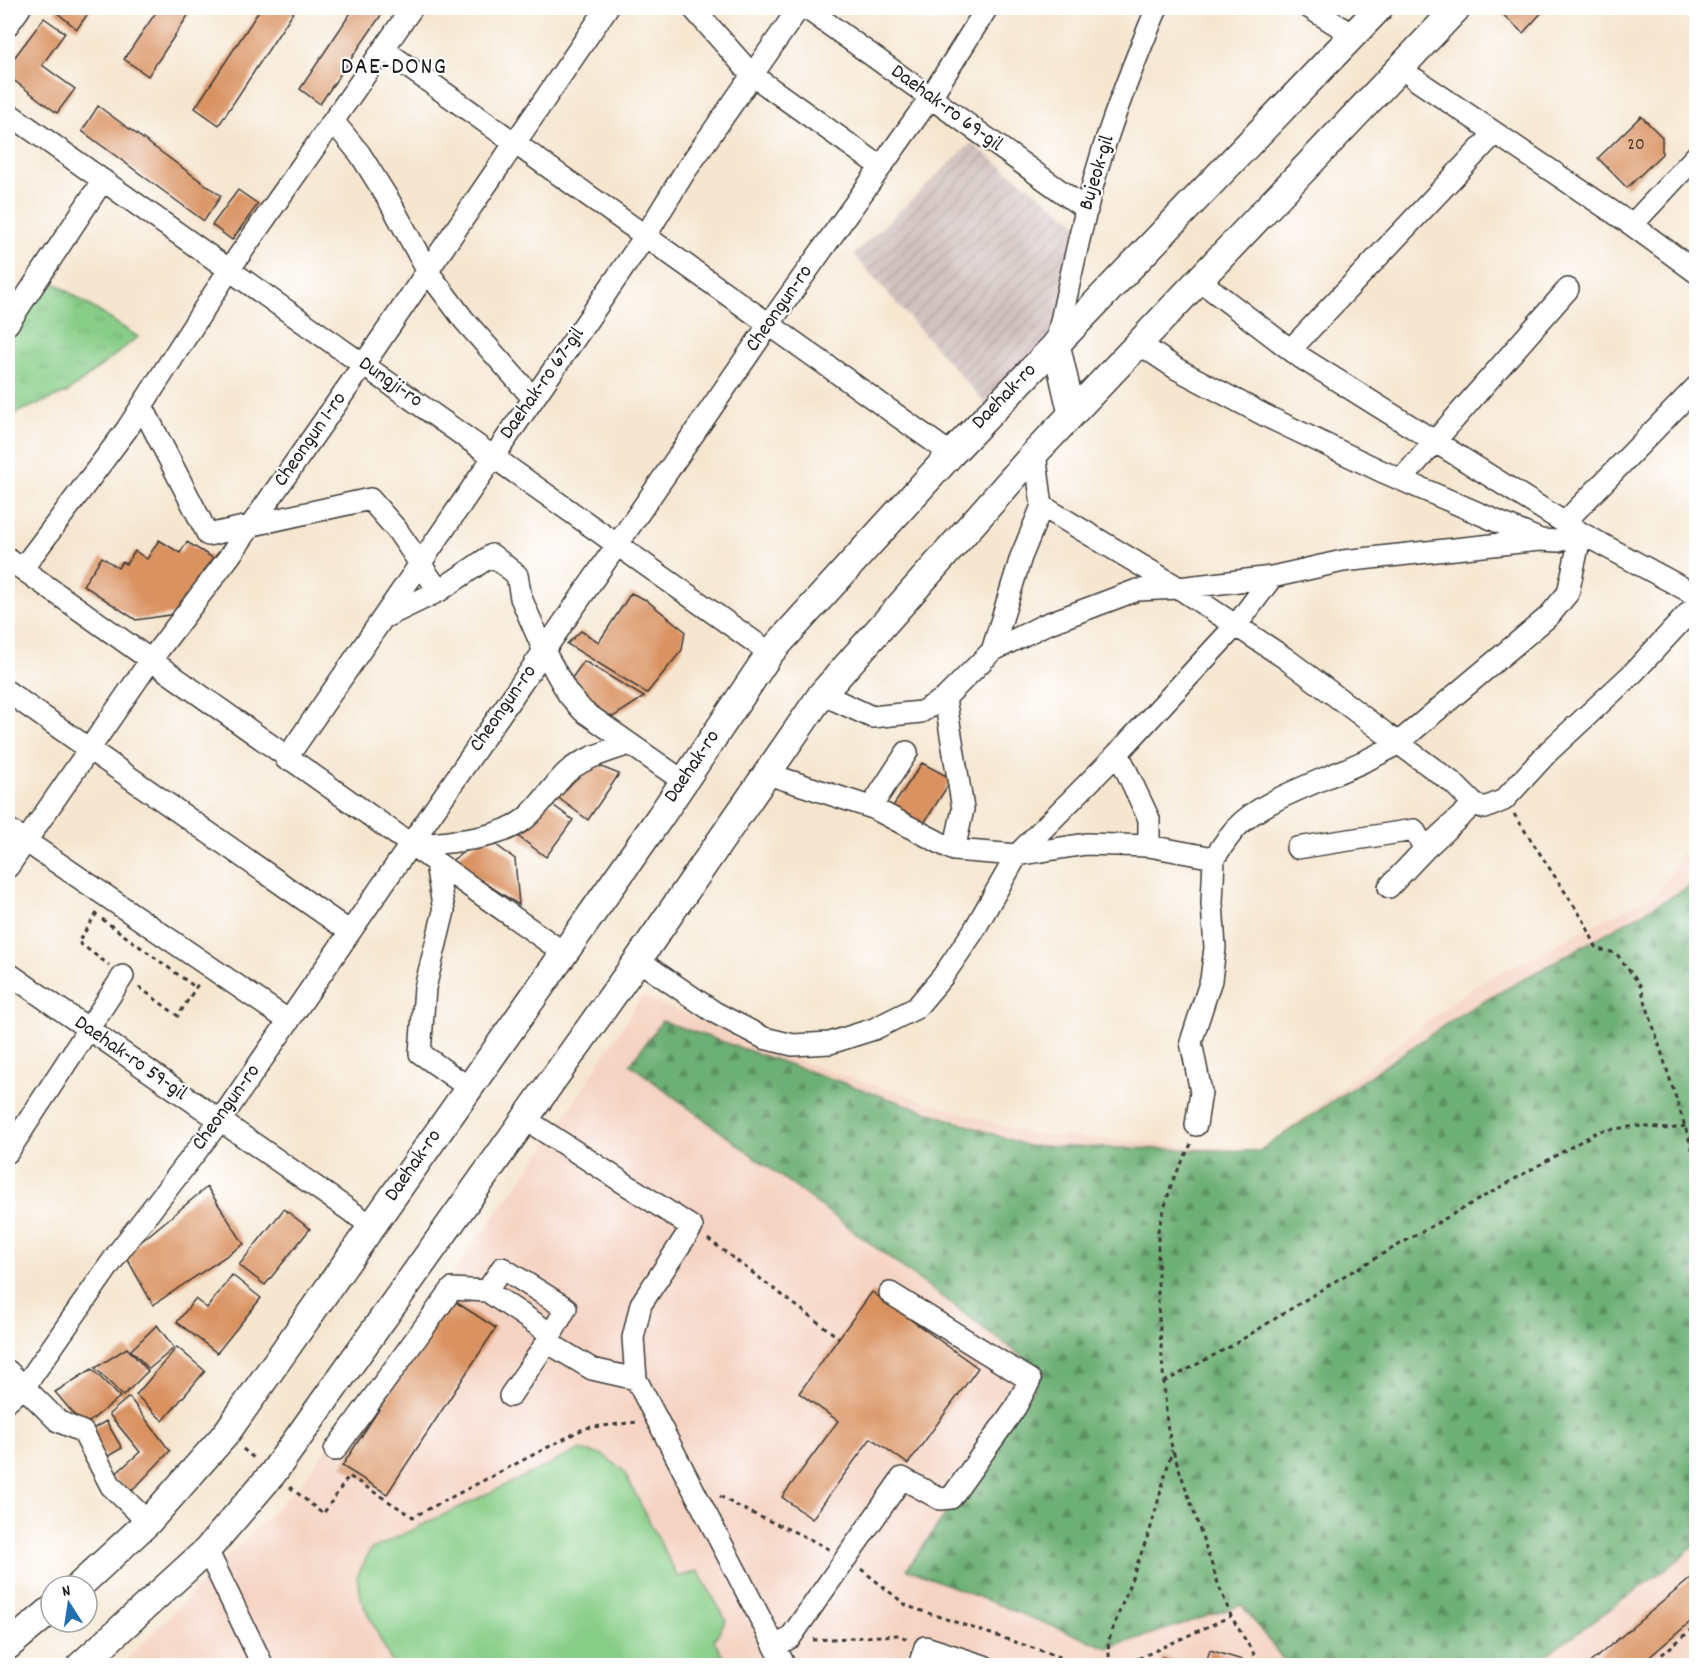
<svg xmlns="http://www.w3.org/2000/svg" width="1704" height="1673" font-family="Dekko,sans-serif">
  <defs>
    <pattern id="industrial-furrows" width="10" height="10" patternUnits="userSpaceOnUse" patternTransform="scale(1.5)"><rect width="10" height="10" fill="#d1c0bd"/><path d="M-1 1l2-2M0 10L10 0M9 11l2-2" fill="none" stroke="#b3a4a2"/></pattern>
    <pattern id="grass-tufts" width="24" height="20" patternUnits="userSpaceOnUse" patternTransform="scale(1.5)"><rect width="24" height="20" fill="#87cd87"/><path d="M3 7l-1-3M5 7V3M7 7l1-3M15 17l-1-3M17 17v-4M19 17l1-3" fill="none" stroke="#74af74"/></pattern>
    <pattern id="forest-firs" width="22" height="20" patternUnits="userSpaceOnUse" patternTransform="scale(1.5)"><rect width="22" height="20" fill="#6db074"/><path d="M5 1l3.5 6h-7zM16 11l3.5 6h-7z" fill="#598e5e"/></pattern>
  </defs>
  <rect width="100%" height="100%" fill="#fff"/>
  <filter id="ink" filterUnits="userSpaceOnUse"><feTurbulence type="fractalNoise" baseFrequency=".0167" numOctaves="2"/><feDisplacementMap in="SourceGraphic" scale="12" xChannelSelector="R" yChannelSelector="G"/><feConvolveMatrix kernelMatrix="1 2 1 2 8 2 1 2 1" color-interpolation-filters="sRGB"/></filter>
  <filter id="wash" filterUnits="userSpaceOnUse"><feTurbulence type="fractalNoise" baseFrequency=".008" numOctaves="4" result="noise"/><feDisplacementMap in="SourceGraphic" scale="24" xChannelSelector="R" yChannelSelector="G"/><feGaussianBlur stdDeviation="1.35" result="paint"/><feColorMatrix in="noise" values="0 0 0 0 0 0 0 0 0 0 0 0 0 0 0 0 0 1.4 0 .05"/><feComposite in="paint" operator="in"/></filter>
  <g filter="url(#wash)">
    <rect width="100%" height="100%" fill="#f6e6d0"/>
    <path fill="#f5d3c2" d="M1696,830V1665L120,1666L302,1482L552,1137L642,996L810,1065L1029,1134L1259,1151L1474,986L1659,892Z"/>
    <path fill="url(#industrial-furrows)" d="M971,143L1082,227L1056,344L992,411L854,255Z"/>
    <path fill="url(#grass-tufts)" stroke="#527452" stroke-width="1.5" d="M41,274L138,337L66,393L8,416V324Z"/>
    <path fill="url(#forest-firs)" stroke="#446648" stroke-width="1.5" d="M1696,883V1542L1681,1558L1531,1666L1287,1665L1242,1605L1108,1648L907,1569L1044,1373L630,1064L662,1021L1028,1146L1259,1151L1461,1014Z"/>
    <path fill="#87cd87" stroke="#527452" stroke-width="1.5" d="M579,1450L603,1455L623,1470L678,1577L698,1571L726,1620L714,1640L728,1665H393L362,1602L357,1577L370,1550Z"/>
    <g id="blocks">
      <path fill="#d99261" d="M57,8H92L77,29L55,11Z
        M159,8H193L148,76L124,59Z
        M261,8H296L219,125L195,108Z
        M354,8H386L320,104L300,89Z
        M1496,8H1546L1523,33Z
        M44,18L65,33L42,65L75,89L57,113L8,76V66Z
        M98,106L221,196L204,221L82,131Z
        M1641,116L1662,137V154L1627,188L1598,158Z
        M238,190L258,204L232,240L212,225Z
        M159,540L180,553L187,542L213,558L176,614L136,620L83,585L102,557L118,568L122,562L126,564L135,551L147,559Z
        M631,593L646,600L685,631L682,650L647,693L567,644L581,631L599,642Z
        M584,661L644,697L613,717L586,703L569,682Z
        M922,763L952,779L921,828L891,809Z
        M599,766L619,774L588,820L553,794L571,776Z
        M546,800L573,820L546,857L519,837Z
        M488,839L515,859L519,905L451,861L481,840Z
        M207,1187L244,1244L153,1305L125,1255Z
        M284,1209L310,1229L265,1285L239,1265Z
        M232,1275L261,1298L217,1353L177,1322L195,1299L207,1308Z
        M872,1292L978,1368L908,1464L871,1438L812,1519L782,1497L838,1421L799,1393Z
        M451,1299L496,1328L387,1494L342,1466Z
        M157,1325L174,1348L149,1369L131,1350Z
        M177,1347L205,1371L163,1421L136,1395Z
        M127,1348L148,1371L123,1396L95,1368Z
        M92,1369L120,1397L84,1426L55,1392Z
        M129,1397L170,1451L130,1493L112,1477L140,1452L109,1414Z
        M106,1421L122,1448L105,1458L89,1431Z
        M1691,1578L1696,1585V1617L1639,1666H1586Z
        M1210,1650L1242,1660L1240,1666H1205Z
        M1162,1657L1190,1665V1666H1160Z"/>
    </g>
  </g>
  <g filter="url(#ink)">
    <use href="#blocks" fill-opacity="0" stroke="#3d3a37" stroke-width="1.5"/>
    <g fill="none" stroke-linecap="round" stroke-linejoin="round">
      <defs>
        <path id="minor" d="M693,8L752,75L881,167
          M806,8L1087,210
          M1310,8L1353,35
          M8,25L20,8
          M383,49L951,454
          M1415,79L1632,225L1696,272
          M8,113L770,653
          M333,121L360,154L390,202L428,272L464,320L533,398
          M1632,225L1696,156
          M1199,280L1300,357L1581,533L1696,595
          M8,324L103,180
          M1138,343L1177,369L1266,416L1381,471L1538,539
          M1056,344C1070,280 1083,215 1102,153C1118,103 1137,55 1157,8
          M1291,349L1495,133
          M142,406L208,535L370,499L397,530L439,591
          M1401,480L1568,289
          M1042,506L1179,588L1285,658L1398,743L1549,616L1568,593L1581,533
          M1565,522L1696,387
          M8,559L564,953
          M22,569L127,429L229,270L412,8
          M383,618L439,591L492,555L517,575L521,598L544,651L568,694L583,711L683,781
          M992,651L1021,557L1042,506L1035,453
          M8,692L350,932
          M822,694L872,717L921,712L945,698L992,651L1044,625L1137,590L1179,588L1272,577L1343,561L1539,540L1559,541L1581,533
          M945,698L963,809L954,850
          M1118,753L1238,623L1272,577
          M286,759L646,235L684,173L799,8
          M768,774L873,808L954,850L1017,855L1086,844L1149,846L1214,858C1221,848 1228,837 1236,828C1269,792 1353,773 1398,743L1453,783L1474,804L1485,808L1504,800L1549,751L1633,673L1696,605
          M871,807L907,752
          M8,829L289,1021
          M410,846C444,842 499,841 526,818C541,805 552,787 566,773C582,758 609,751 629,744
          M1297,848L1414,830L1425,849
          M436,864L444,911L425,988L420,1053L469,1088
          M8,867L150,661L229,557L364,364L607,8
          M1389,887L1425,849L1474,804
          M638,960L714,1012L764,1038L793,1045L830,1043L874,1029L916,1008L943,976L973,932L1017,855L1118,753L1149,819V846
          M8,973L372,1226
          M525,1119L692,1227L641,1304L633,1338L636,1379L785,1666
          M1196,1125L1201,1092L1191,1042L1211,980L1215,948L1212,903L1214,858
          M8,1152L123,976
          M551,1334L487,1291L502,1268L566,1308L547,1342L592,1369L636,1379
          M8,1371L58,1421L83,1432L111,1486L148,1522
          M510,1396L547,1342
          M8,1400L25,1386L120,1250L219,1122L770,323L930,98L987,8
          M335,1450L452,1289L487,1291
          M207,1550L263,1666
          M775,1646L790,1638L902,1478L940,1499L951,1498L1015,1408L1030,1380L890,1293
          M919,1666L925,1647L984,1666"/>
        <path id="major" d="M1056,344L1072,414
          M79,1586L148,1522L225,1435L660,817L770,653L951,454L1379,8
          M8,1646L51,1610
          M80,1666L207,1550L273,1473L638,960L822,694L1035,453L1457,8"/>
      </defs>
      <use href="#minor" stroke="#3d3a37" stroke-width="24"/>
      <use href="#major" stroke="#3d3a37" stroke-width="30"/>
      <path stroke="#3d3a37" stroke-width="3" stroke-dasharray="4.5 4.5" stroke-linecap="butt" d="M1514,814L1584,921L1597,949L1616,953L1640,985L1696,1161
        M97,913L78,942L109,965
        M102,919L195,987
        M139,987L178,1016L200,981
        M1191,1144L1172,1182L1158,1230V1305L1167,1424L1172,1448L1219,1586L1231,1616L1261,1666
        M708,1239L839,1338
        M1164,1382L1233,1345L1337,1280L1599,1131L1636,1126L1670,1129L1696,1124
        M243,1449L256,1460
        M290,1487L323,1514L349,1476L413,1517L585,1428L637,1422
        M720,1496C755,1518 795,1529 830,1550
        M861,1569L907,1606L1060,1657L1076,1666
        M813,1640L899,1635L907,1639
        M1110,1666L1108,1642L1151,1527L1172,1450
        M1122,1666L1231,1616
        M1648,1666L1696,1626"/>
      <use href="#minor" stroke="#fff" stroke-width="21"/>
      <use href="#major" stroke="#fff" stroke-width="27"/>
    </g>
  </g>
  <g text-anchor="middle" dominant-baseline="central" stroke-width="4.5" stroke-linejoin="round" paint-order="stroke">
    <g font-size="18" fill="#4b3a2d">
      <text x="1636" y="145">20</text>
    </g>
    <g font-size="21" fill="#1c1c1c" stroke="#fff">
      <text transform="translate(946 109) rotate(36)">Daehak-ro 69-gil</text>
      <text transform="translate(1098 173) rotate(-73)">Bujeok-gil</text>
      <text transform="translate(780 309) rotate(-55)">Cheongun-ro</text>
      <text transform="translate(390 383) rotate(35)">Dungji-ro</text>
      <text transform="translate(543 384) rotate(-55)">Daehak-ro 67-gil</text>
      <text transform="translate(1005 397) rotate(-46)">Daehak-ro</text>
      <text transform="translate(311 440) rotate(-55)">Cheongun 1-ro</text>
      <text transform="translate(504 709) rotate(-55)">Cheongun-ro</text>
      <text transform="translate(693 767) rotate(-56)">Daehak-ro</text>
      <text transform="translate(130 1059) rotate(35)">Daehak-ro 59-gil</text>
      <text transform="translate(227 1108) rotate(-54)">Cheongun-ro</text>
      <text transform="translate(414 1166) rotate(-55)">Daehak-ro</text>
    </g>
    <g font-size="24" letter-spacing="1.5" fill="#1c1c1c" stroke="#fff">
      <text x="394" y="68">DAE-DONG</text>
    </g>
  </g>
  <rect width="1704" height="1673" fill="none" stroke="#fff" stroke-width="30"/>
  <g transform="translate(69 1604) rotate(348)"><circle r="28" fill="#ffffff" stroke="#a4a4a4" stroke-width="1.5"/>
  <path d="M0-4.5L10 22L0 15L-10 22Z" fill="#1f6fb2"/>
  <text y="-9" font-size="16" font-weight="bold" text-anchor="middle" fill="#1c1c1c">N</text>
  </g>
</svg>
